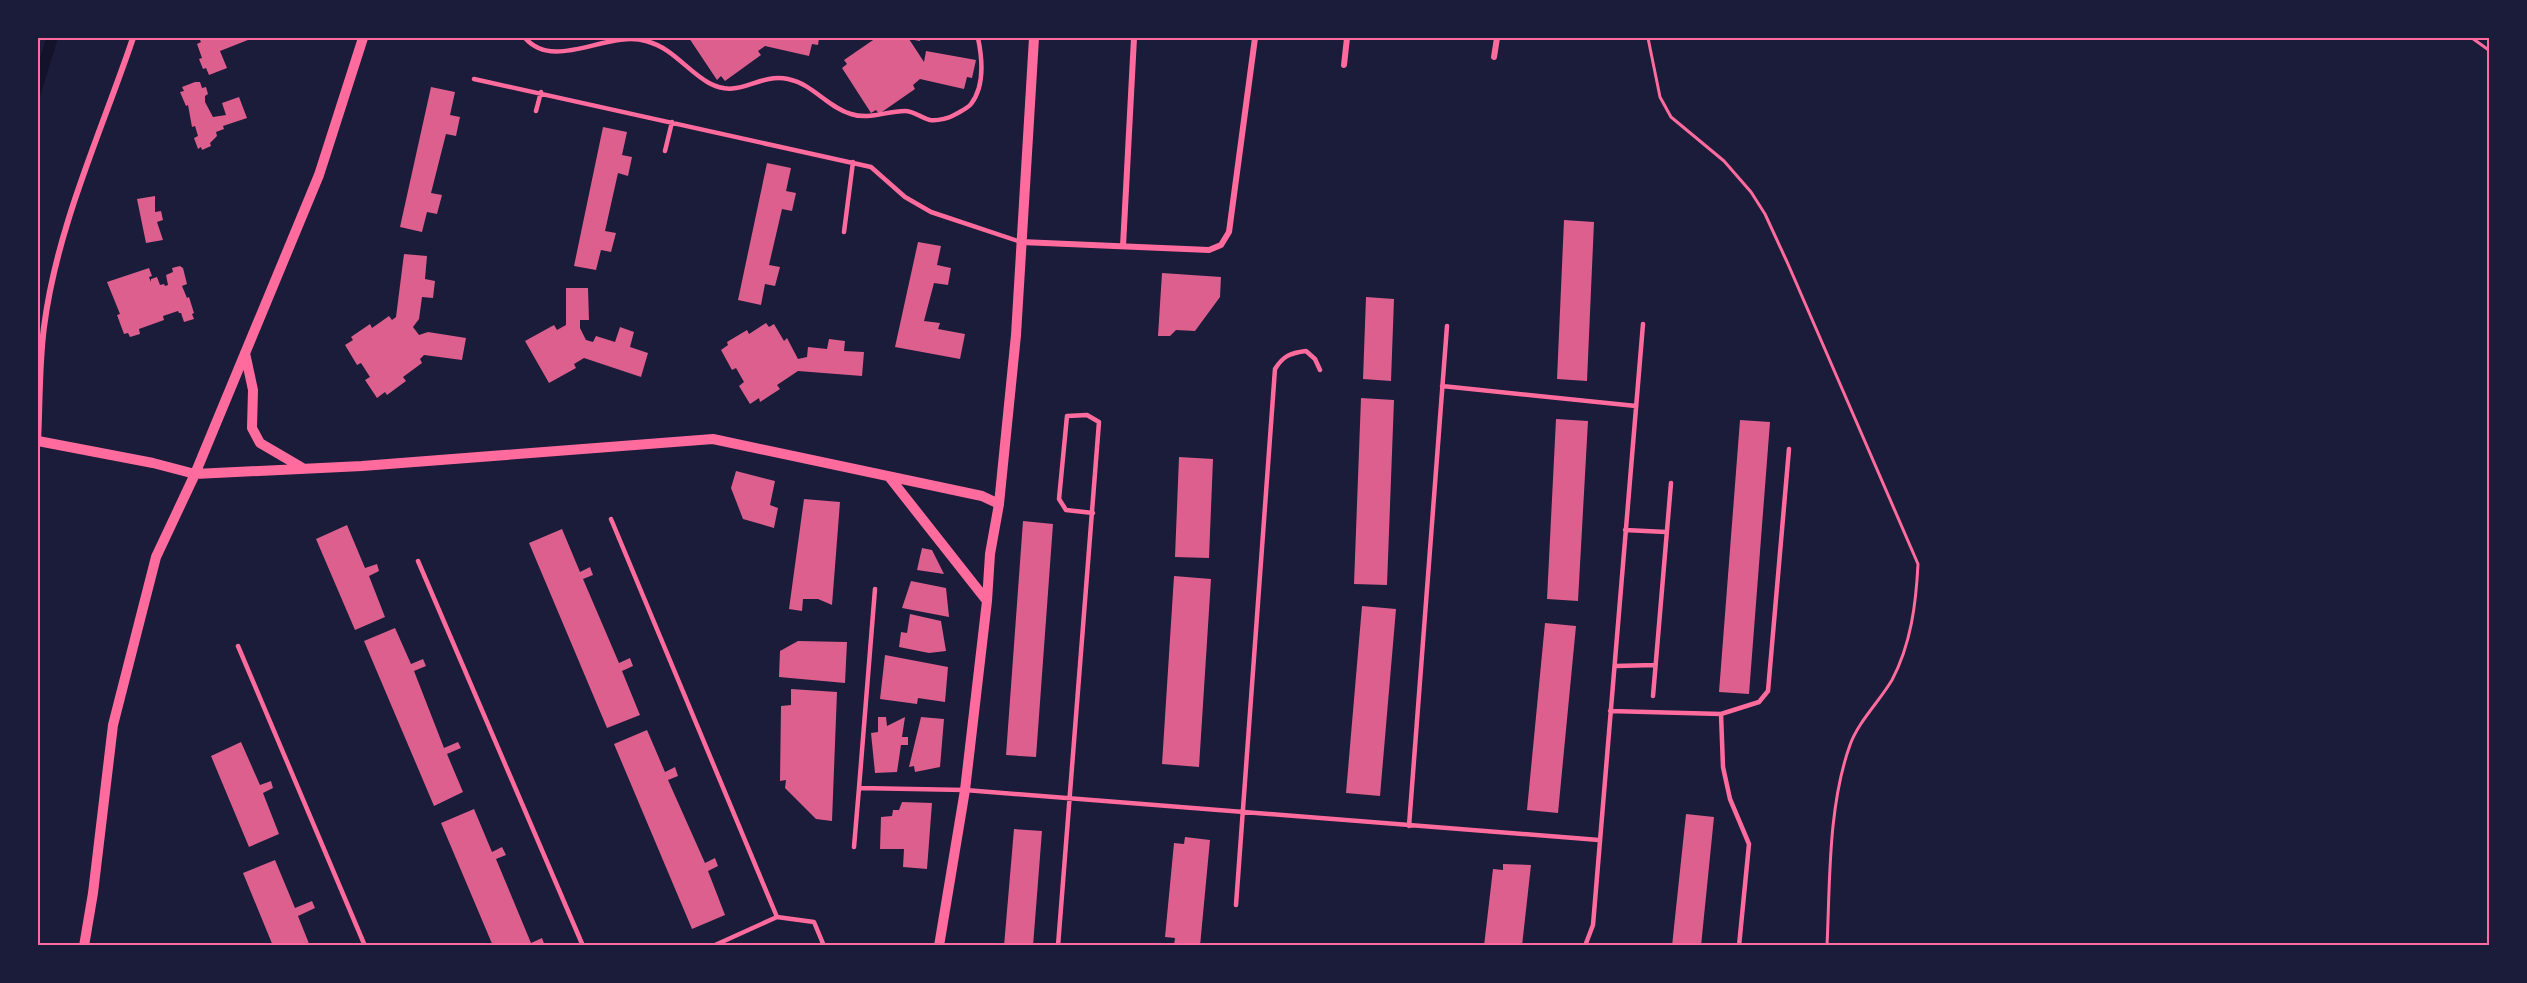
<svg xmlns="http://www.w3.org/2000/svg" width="2527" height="983" font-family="Poppins,sans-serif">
  <rect width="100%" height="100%" fill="#1b1b3a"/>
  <path fill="#12122b" d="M46,38H58L38,103V65Z"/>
  <path fill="#dd5f8e" d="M199,38H253L220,51L227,68L209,75L206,68L203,69L199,59L202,58L197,44L201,42Z
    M689,38H819L818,45L812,44L809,56L765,46L758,51L761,55L725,81L721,76L717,80Z
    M876,38H921L920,41L909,39L924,62L926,51L976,60L972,78L967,77L964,89L920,79L913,85L915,89L879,114L876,110L871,113L842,68L847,64L844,60Z
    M195,82H200L202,88L206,87L208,94L205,96V102L213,117L226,115L222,103L239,97L247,118L223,126L224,129L216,132L217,136L210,143L211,146L202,150L201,147L198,149L194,138L198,136L195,126L192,127L188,105L186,106L180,92L184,91L182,87Z
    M431,87L455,92L450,115L460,117L456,136L446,134L431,193L442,195L437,214L427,212L422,232L400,227Z
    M603,127L627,132L622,155L632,157L628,176L618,173L605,231L616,233L611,252L601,250L596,270L574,266Z
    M767,163L791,168L786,191L796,193L792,211L782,209L769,265L780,267L775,286L765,284L761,305L738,300Z
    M155,196V212L161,211L163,220L157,222L163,240L146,243L137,199Z
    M1564,220L1594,222L1587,381L1557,379Z
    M918,242L941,246L937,265L951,268L948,285L934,283L924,321L940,323L938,329L965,334L960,359L895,347Z
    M404,254L427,256L425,279L435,281L433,298L422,297L419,319L413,327L419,335L428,332L466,338L462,360L424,355L420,359L422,363L403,377L406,381L387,395L385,392L377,398L365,380L370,377L361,363L357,365L345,345L353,340L351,337L370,324L372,328L389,316L392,320L396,317Z
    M180,266L183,268L187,284L182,286L187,298L189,297L194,313L192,314L194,319L184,322L181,313H179L178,311L163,316L164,320L139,329L140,334L130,337L128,333L124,334L117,315L120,314L107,282L149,268L152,276L149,277L151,282V279L157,277L160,285L164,284L165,286L168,285L166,275L173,272L172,268Z
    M1162,273L1221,277L1220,297L1195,331L1176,330L1170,336H1158Z
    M566,288H588L589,320H580V328L586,340L593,342L596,336L615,342L620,327L634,332L630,347L648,353L641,377L584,358L574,364L576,368L549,383L525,341L554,325L557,330L566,325Z
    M1366,297L1394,299L1391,381L1363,379Z
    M766,323L769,327L774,324L784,341L787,338L798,359L807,357L808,347L827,349L829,339L845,341L844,351L864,352L862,376L798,371L777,385L780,389L760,402L759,398L750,404L739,386L744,382L736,368L732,370L721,350L728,345L727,342L747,330L749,334Z
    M1361,398L1394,400L1387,585L1354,584Z
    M1556,419L1588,421L1578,601L1547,599Z
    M1740,420L1770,422L1749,694L1719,692Z
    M1179,457L1213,459L1209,558L1175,557Z
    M736,471L775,481L770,505L778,508L774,528L743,519L731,488Z
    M804,499L840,502L832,605L818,599H803L802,611L789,609Z
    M1023,521L1053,524L1036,757L1006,755Z
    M347,525L365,568L377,564L379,571L369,576L385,617L355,630L316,539Z
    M562,529L580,572L590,567L593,575L583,579L619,663L630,658L633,666L622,671L640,715L607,728L529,543Z
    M922,548L932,550L944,574L917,570Z
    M1174,576L1211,579L1199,767L1162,764Z
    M911,581L946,588L949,617L902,608Z
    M1362,606L1396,609L1380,796L1346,793Z
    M910,614L941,621L946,651L929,653L899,647L901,632L907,633Z
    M1545,623L1576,626L1558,813L1527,810Z
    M395,628L411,664L423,659L426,666L414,671L444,748L458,742L461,748L447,754L463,792L434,806L364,641Z
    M798,641L847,642L845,683L779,677L780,651Z
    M885,655L948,667L945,702L918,698L917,704L880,699Z
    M791,689L837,692L832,821L816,819L785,788L786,780L780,781L781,706L791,705Z
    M878,717H886L887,726L905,717L902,737H908V745H901L897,772L875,773L871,733L878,732Z
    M921,717L944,719L940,767L915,772L914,766L909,767Z
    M647,730L665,772L675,767L678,776L668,780L705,863L715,858L718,866L708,871L725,915L692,929L614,744Z
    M241,742L260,785L271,781L273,788L263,793L279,834L249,847L211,756Z
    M902,802L932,803L927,869L903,867L904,849H880L881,817L892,816L893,810H899Z
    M474,809L492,852L502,847L506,855L496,859L531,943L542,938L545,946H493L441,823Z
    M1686,814L1714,817L1701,946H1672Z
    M1014,829L1042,831L1033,946H1004Z
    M1185,837L1210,840L1200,946L1174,945L1175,938L1165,937L1174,843L1184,844Z
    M275,860L295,908L312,901L315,908L298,916L310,946H273L243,873Z
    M1503,864L1531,865L1522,946H1484L1493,869L1503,870Z"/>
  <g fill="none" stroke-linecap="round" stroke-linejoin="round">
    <path stroke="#ff6b9d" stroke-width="3" d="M1648,38L1660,97L1671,117L1724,161L1751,192L1765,214L1788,264L1918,564C1916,604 1911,644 1892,680C1879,702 1858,722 1850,745C1828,806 1830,882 1827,946
      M2472,38L2490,51
      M38,44L39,38"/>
    <path stroke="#ff6b9d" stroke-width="4.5" d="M525,38C555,72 607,30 646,41C673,48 686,70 709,83C740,100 756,73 788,79C813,84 827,107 851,114C869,120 886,111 905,111C914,111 921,118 930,120C938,121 950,118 956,114C961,111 968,108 971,104C985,86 982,57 978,38
      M474,79L871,167L905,197L931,212L1021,242
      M536,111L541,92
      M665,151L672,122
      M844,232L853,162
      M1442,386L1636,406
      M611,519L777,917L814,922L824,946
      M1625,530L1666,532
      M418,561L583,946
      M875,589L859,788L965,790L1599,840
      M238,646L365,946
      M1615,666L1655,665
      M1653,696L1671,483
      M1610,711L1721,714L1759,702L1768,691L1789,449
      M1721,714L1723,767L1730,799L1749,844L1739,946
      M1409,826L1447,326
      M854,847L859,788
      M1236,905L1275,369C1283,356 1290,353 1306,351L1315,359L1320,370
      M713,946L777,917
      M1058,946L1099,422L1087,415L1067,416L1059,499L1066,510L1093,513
      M1585,946L1593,925L1643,324"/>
    <path stroke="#ff6b9d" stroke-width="6" d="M1494,57L1497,38
      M1344,65L1347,38
      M1021,242L1209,250L1221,245L1229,232L1255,38
      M1123,246L1134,38
      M38,442C40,404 39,365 44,327C57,226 101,133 133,38"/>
    <path stroke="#ff6b9d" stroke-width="10" d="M245,353L253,390L252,428L260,443L301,467
      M38,441L153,463L195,474L362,466L713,439L982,496L999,504
      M890,478L987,601
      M84,946L93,893L113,725L156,557L195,474L319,175L363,38
      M939,946L965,790L987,601L990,554L999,504L1016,335L1034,38"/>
  </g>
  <rect width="2527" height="983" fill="none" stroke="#1b1b3a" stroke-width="78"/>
  <rect x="39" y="39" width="2449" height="905" fill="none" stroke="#ff6b9d" stroke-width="2"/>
</svg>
